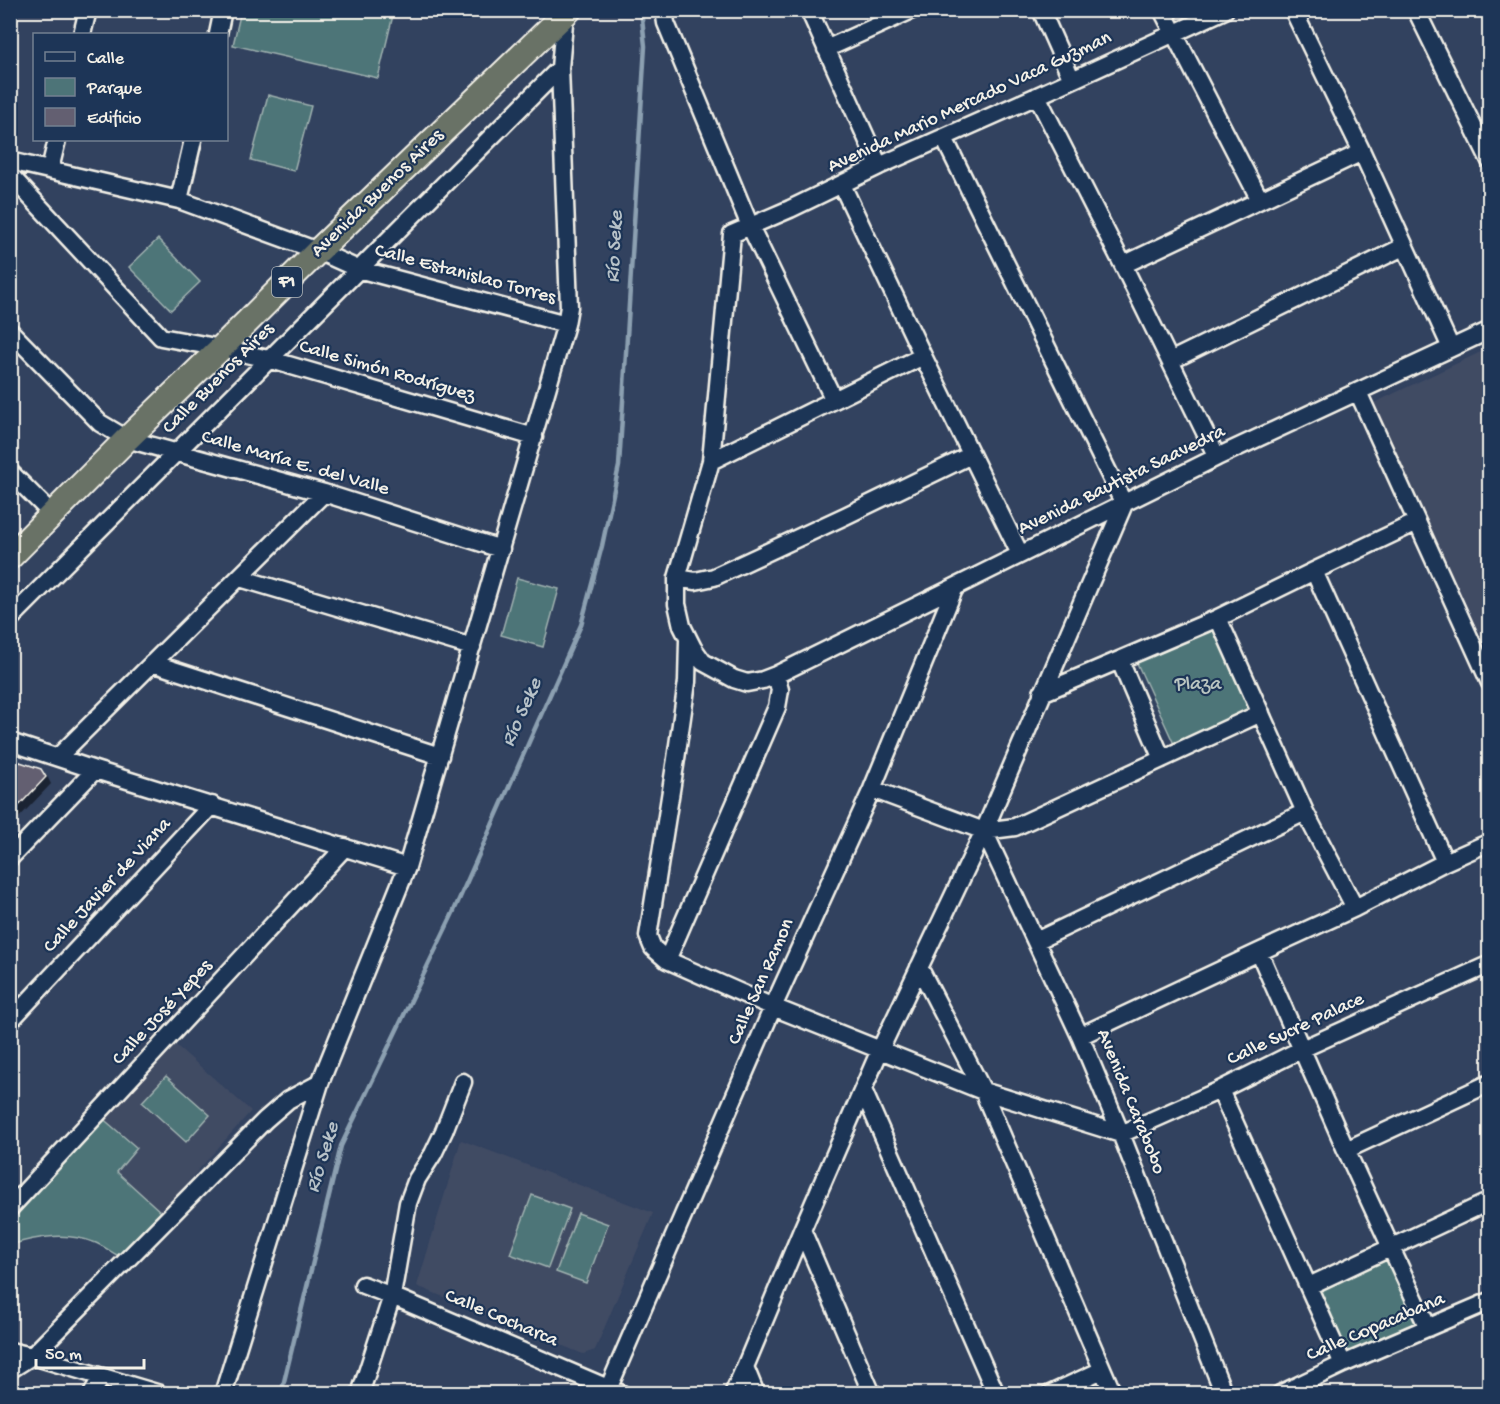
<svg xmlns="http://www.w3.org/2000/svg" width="1500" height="1404" font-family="'Gochi Hand',sans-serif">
  <rect width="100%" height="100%" fill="#32425f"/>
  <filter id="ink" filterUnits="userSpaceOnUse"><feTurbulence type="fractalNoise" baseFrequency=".0167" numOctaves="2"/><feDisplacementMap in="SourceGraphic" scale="12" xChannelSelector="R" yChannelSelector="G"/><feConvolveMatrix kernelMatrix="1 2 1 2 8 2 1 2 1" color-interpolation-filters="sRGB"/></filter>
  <g filter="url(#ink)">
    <path fill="#414b64" d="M1489,348V654L1374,403Z
      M170,1040L251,1111L161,1212L117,1172L100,1116Z
      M461,1140L653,1213L595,1350L583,1354L417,1286Z"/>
    <path fill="#4d7478" stroke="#a0b2b0" stroke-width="1.5" d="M241,11V10L394,11L378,78L233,45Z
      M268,95L311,106L294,171L251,160Z
      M158,239L200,282L171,310L129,267Z
      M517,578L559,589L543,647L501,635Z
      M1223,624L1259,708L1174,744L1136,661Z
      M166,1076L210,1115L186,1142L142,1102Z
      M100,1116L137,1148L117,1172L161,1212L122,1253L117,1255C110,1251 103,1246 96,1243C69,1232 37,1236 11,1245L10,1214Z
      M532,1195L570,1209L548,1268L510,1254Z
      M578,1213L608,1224L586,1283L556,1272Z
      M1388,1256L1417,1322L1344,1355L1314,1289Z"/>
    <path fill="#0007" d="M10,761L41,770L47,776L51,784L10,827Z"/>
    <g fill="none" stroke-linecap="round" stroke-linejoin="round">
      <path stroke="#8ca0b1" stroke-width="4.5" d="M281,1394L341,1146L453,913L581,625L602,546L619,466L645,46L641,10"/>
    </g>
    <path fill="#635f71" stroke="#f4f1e8" stroke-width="1.5" d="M10,759L20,762L10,773Z
      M20,762L41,769L46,777L10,815V773Z"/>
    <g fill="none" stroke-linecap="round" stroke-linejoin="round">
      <defs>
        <path id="minor" d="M664,10L666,23L750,226L834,400
          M809,10L879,166
          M1041,10L1072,80
          M1162,10L1260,200
          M1225,10L1037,96L879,166L790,209L732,234L711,461L677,578V604L682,626L693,648L703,662L734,679L747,683L763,680L776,675L955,587L1217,457L1490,330
          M1293,10L1362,152L1451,348
          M1416,10L1490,161
          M82,34L88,10
          M218,34L223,10
          M826,49L912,10
          M1037,96L1123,265L1217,457
          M10,161L179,200L318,251L358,269L566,324
          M50,169L57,140
          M10,175L161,337L221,348L268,359L534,437
          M842,185L923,356L1020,554
          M179,200L193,140
          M1123,265L1362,152
          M10,331L100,423L127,439L324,493L501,549
          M1170,361L1405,246
          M1358,392L1490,683
          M711,461L923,356
          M10,472L52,514
          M1314,571L1445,862
          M240,578L472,647
          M677,578L695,581L714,577L845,516L971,455
          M1218,618L1305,812L1355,908
          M10,619L560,68
          M688,640L687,682L676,759L648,936L653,948L667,960L773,1007L983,1091L1121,1134L1220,1090L1302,1049L1490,964
          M1120,661L1162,759
          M152,663L440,756
          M1042,693L1218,618L1314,571L1417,522
          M10,742L95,770L407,867
          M58,757L324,493
          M872,789L984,831L1015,827L1261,713
          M984,831L1080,1036L1121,1134L1224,1394
          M10,858L95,770
          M1036,941L1305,812
          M1259,952L1346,1150L1428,1328
          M667,960L777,707L780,690L776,675
          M919,967L983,1091L1113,1394
          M10,1021L212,805
          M1080,1036L1259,952L1355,908L1445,862L1490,842
          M863,1090L996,1394
          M1220,1090L1343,1364
          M1346,1150L1490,1083
          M10,1208L345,847
          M802,1230L872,1394
          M363,1285L392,1296L622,1394
          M1309,1286L1490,1201
          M10,1351L32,1356L160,1394
          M745,1367L756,1394
          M10,1370L32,1356L265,1120L288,1100L320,1083L407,867L566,324L569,307L560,68L565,12
          M92,1394L101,1377
          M223,1394L320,1083
          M360,1394L392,1296L408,1203L417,1179L433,1154L444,1131L463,1082
          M606,1394L773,1007L872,789L955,587
          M733,1394L745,1367L802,1230L880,1050L984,831L1124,504L944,138
          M1050,1394L1102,1370
          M1280,1394L1343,1364L1490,1301"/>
        <path id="highway" d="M10,557L127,439L221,348L318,251L569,10"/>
      </defs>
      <use href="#minor" stroke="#f4f1e8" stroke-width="21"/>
      <use href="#highway" stroke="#f4f1e8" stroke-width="28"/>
      <use href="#minor" stroke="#1d3557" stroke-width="16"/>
      <use href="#highway" stroke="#697266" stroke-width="24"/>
    </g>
  </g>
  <g text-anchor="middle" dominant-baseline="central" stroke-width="4.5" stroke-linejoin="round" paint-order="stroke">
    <rect fill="#1d3557" stroke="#b4b9bc" stroke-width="1.5" x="272" y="267" width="30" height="30" rx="4.5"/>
    <g font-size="18" font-weight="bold" fill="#f4f1e8">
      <text x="287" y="282">F1</text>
    </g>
    <g font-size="20" fill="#f4f1e8" stroke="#1d3557">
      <text transform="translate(970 103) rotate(-25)">Avenida Mario Mercado Vaca Guzman</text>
      <text transform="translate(378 194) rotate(-44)">Avenida Buenos Aires</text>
      <text transform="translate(465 275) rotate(15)">Calle Estanislao Torres</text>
      <text transform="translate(387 372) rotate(16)">Calle Simón Rodríguez</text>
      <text transform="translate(219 379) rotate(-45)">Calle Buenos Aires</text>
      <text transform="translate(295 464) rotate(16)">Calle María E. del Valle</text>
      <text transform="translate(1122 481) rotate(-26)">Avenida Bautista Saavedra</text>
      <text transform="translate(108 886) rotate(-47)">Calle Javier de Viana</text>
      <text transform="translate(762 982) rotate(-66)">Calle San Ramon</text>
      <text transform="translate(163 1013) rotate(-47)">Calle José Yepes</text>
      <text transform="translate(1296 1030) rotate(-25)">Calle Sucre Palace</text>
      <text transform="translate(1130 1102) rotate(68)">Avenida Carabobo</text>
      <text transform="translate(501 1319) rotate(23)">Calle Cocharca</text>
      <text transform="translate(1376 1328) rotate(-23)">Calle Copacabana</text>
    </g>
    <g font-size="20" fill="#bac5c1" stroke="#1d3557">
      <text x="1198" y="685">Plaza</text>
    </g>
    <g font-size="21" font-style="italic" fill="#b7c2c8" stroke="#1d3557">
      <text transform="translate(616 247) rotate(-87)">Río Seke</text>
      <text transform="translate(523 713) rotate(-66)">Río Seke</text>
      <text transform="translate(324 1158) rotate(-73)">Río Seke</text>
    </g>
  </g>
  <rect width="1500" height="1404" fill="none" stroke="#1d3557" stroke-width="36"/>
  <rect x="18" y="18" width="1464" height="1368" fill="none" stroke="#f4f1e8" stroke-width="2" filter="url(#ink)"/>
  <rect x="33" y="33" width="195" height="108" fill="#1d3557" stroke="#738091" stroke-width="1.5"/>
  <rect x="45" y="52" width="30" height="9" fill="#1d3557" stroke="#738091" stroke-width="1.5"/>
  <text x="87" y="63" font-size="18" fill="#f4f1e8">Calle</text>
  <rect x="45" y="78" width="30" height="18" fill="#4d7478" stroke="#738091" stroke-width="1.5"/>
  <text x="87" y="93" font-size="18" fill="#f4f1e8">Parque</text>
  <rect x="45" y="108" width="30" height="18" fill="#635f71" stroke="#738091" stroke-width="1.5"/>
  <text x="87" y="123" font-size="18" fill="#f4f1e8">Edificio</text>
  <path d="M36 1359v9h108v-9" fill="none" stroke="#f4f1e8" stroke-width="3"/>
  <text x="45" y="1359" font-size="18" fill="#f4f1e8" stroke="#1d3557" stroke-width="4.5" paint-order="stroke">50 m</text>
</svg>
